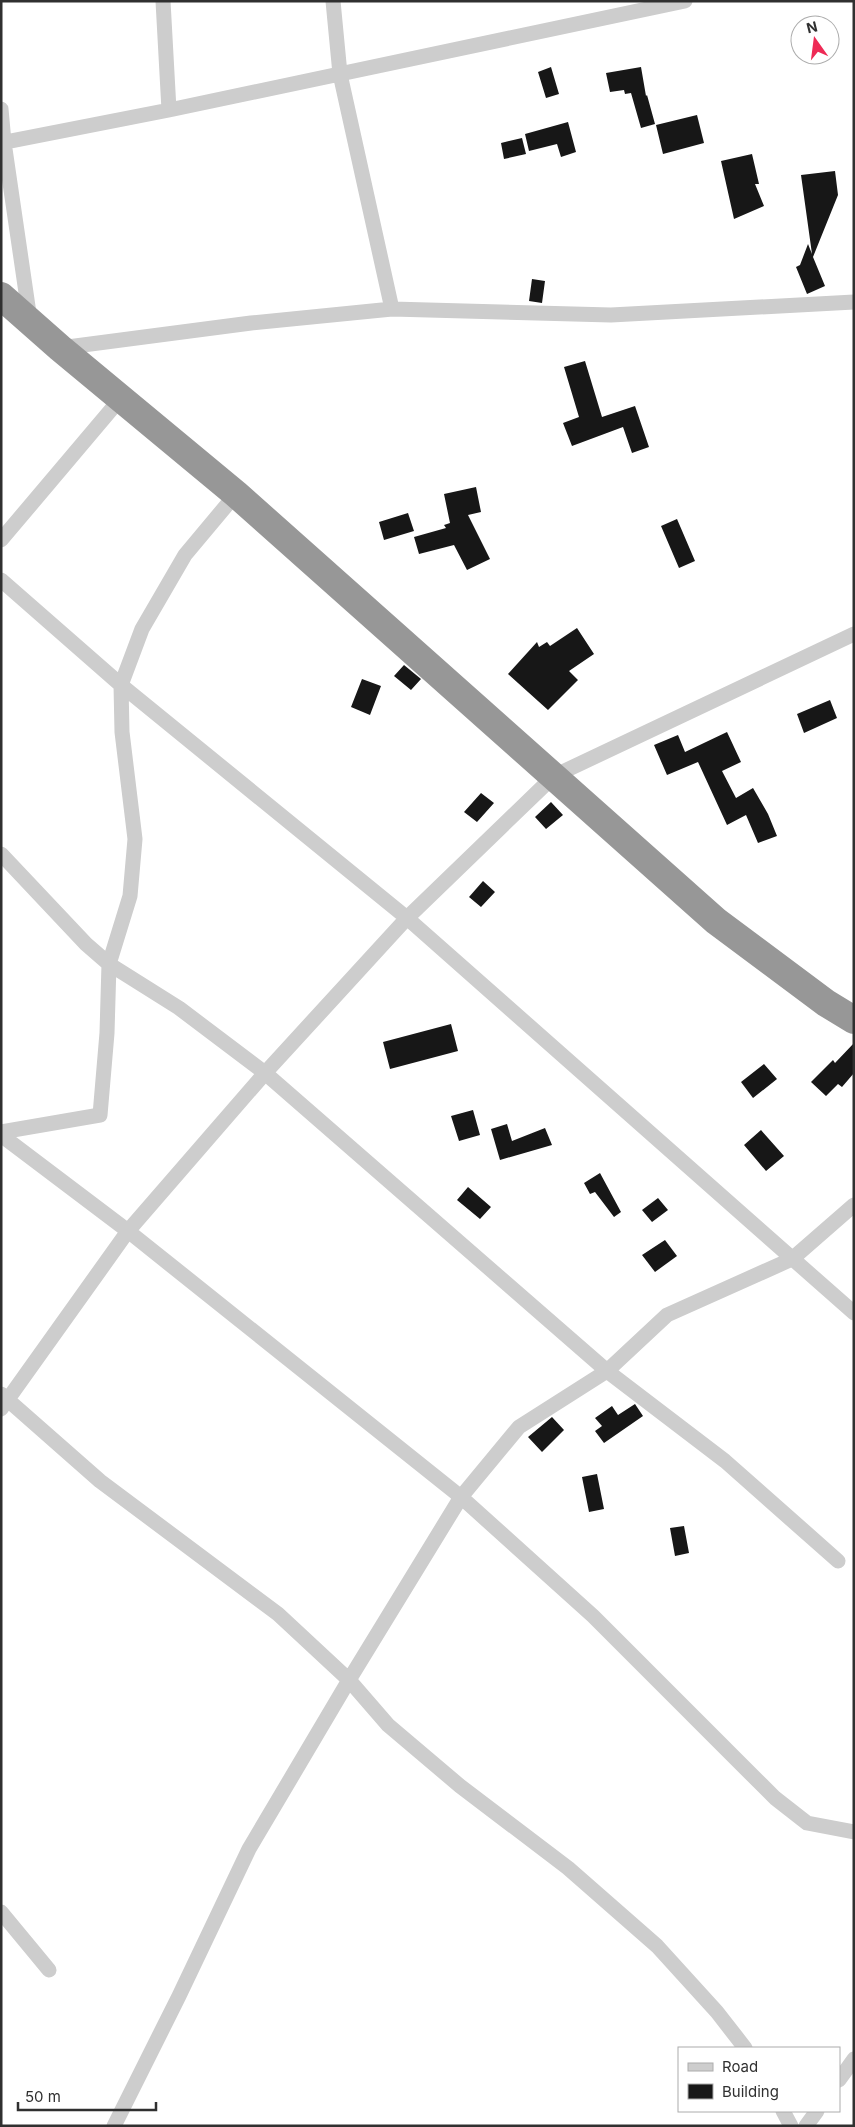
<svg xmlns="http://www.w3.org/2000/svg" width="855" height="2127" font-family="Inter,sans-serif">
  <rect width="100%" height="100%" fill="#fff"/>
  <path fill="#171717" d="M551,67L559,94L546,98L538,72Z
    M641,67L646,96L647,95L655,124L641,128L631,93L625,94L624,90L610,92L606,73Z
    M697,115L704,143L663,154L656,125Z
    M568,122L576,152L561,157L557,144L529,151L525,134Z
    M522,138L526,154L504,159L501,143Z
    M752,154L759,184H755L764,206L734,219L721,161Z
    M835,171L838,195L813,257L825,286L807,294L796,267L800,265L808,244L812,254L801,175Z
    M532,279L545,281L542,303L529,301Z
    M585,361L602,417L635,406L649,447L632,453L623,427L572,446L563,423L579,417L564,367Z
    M476,487L481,512L468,515L490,559L467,570L454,545L419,554L414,537L446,528L444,525L450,523L444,494Z
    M408,513L414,531L384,540L379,522Z
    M677,519L695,561L679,568L661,526Z
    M577,628L594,654L569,671L578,680L548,710L508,674L537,642L539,647L547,642L550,646Z
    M404,665L421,679L411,690L394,676Z
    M362,679L381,686L370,715L351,707Z
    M830,700L837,718L804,733L797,714Z
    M727,732L741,762L722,771L736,798L753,788L768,814L777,836L758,843L746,815L727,825L698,762L667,775L654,745L678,735L685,752Z
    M481,793L494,803L477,822L464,812Z
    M551,802L563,815L546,829L535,817Z
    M483,881L495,892L481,907L469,897Z
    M451,1024L458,1051L390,1069L383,1042Z
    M854,1043V1073L842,1087L838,1084L826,1096L811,1082L833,1060L835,1063Z
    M764,1064L777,1079L753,1098L741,1082Z
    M473,1110L480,1135L459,1141L451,1116Z
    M507,1124L512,1141L545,1128L552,1145L500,1160L491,1129Z
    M761,1130L784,1156L766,1171L744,1145Z
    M600,1173L621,1212L614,1217L595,1192L590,1194L584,1183Z
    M468,1187L491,1207L480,1219L457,1200Z
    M658,1198L668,1210L652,1222L642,1210Z
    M665,1240L677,1256L655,1272L642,1255Z
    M635,1404L643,1416L604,1443L595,1431L602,1426L595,1418L612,1406L618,1415Z
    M552,1417L564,1430L542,1452L528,1437Z
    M597,1474L604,1509L589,1512L582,1477Z
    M684,1526L689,1553L675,1556L670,1528Z"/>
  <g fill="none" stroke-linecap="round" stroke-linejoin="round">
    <path stroke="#cdcdcd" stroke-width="15" d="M163,1L169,110
      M333,1L340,74L392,309
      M1,109L4,142L30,320
      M1,143L169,110L685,1
      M60,348L251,323L392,309L611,315L854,302
      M1,540L121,398
      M1,580L121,685L407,918L854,1313
      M1,854L86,944L109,964L179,1008L265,1073L607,1371L725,1461L838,1561
      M1,1132L100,1115L107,1033L109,964L130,896L135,839L122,732L121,685L142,629L185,555L236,494
      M1,1135L128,1231L461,1497L593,1616L775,1798L807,1823L854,1832
      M1,1394L100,1481L278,1614L349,1680L388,1725L460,1786L568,1868L657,1946L717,2012L745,2048
      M1,1409L128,1231L265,1073L407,918L554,776L854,634
      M1,1912L49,1970
      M839,2080L854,2059
      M783,2111L791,2126
      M114,2126L179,1996L249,1849L349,1680L461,1497L519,1427L607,1371L667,1315L792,1259L854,1205
      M806,2126L817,2111"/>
    <path stroke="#979797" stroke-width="28" d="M1,296L60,348L236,494L716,921L826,1003L854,1020"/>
  </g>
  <rect width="855" height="2127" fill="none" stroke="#303030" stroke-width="5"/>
  <rect x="678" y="2047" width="162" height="65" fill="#ffffff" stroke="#acacac"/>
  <rect x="688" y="2063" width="25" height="8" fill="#cdcdcd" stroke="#acacac"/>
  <text x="722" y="2072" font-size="15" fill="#303030">Road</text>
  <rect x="688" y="2084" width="25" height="15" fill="#171717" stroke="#acacac"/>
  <text x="722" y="2097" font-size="15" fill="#303030">Building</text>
  <g transform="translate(815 40) rotate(346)"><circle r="24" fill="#ffffff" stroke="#acacac"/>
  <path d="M0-4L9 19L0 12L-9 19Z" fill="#ee2a55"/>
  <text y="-8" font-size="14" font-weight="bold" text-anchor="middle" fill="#303030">N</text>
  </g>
  <path d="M18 2102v8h138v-8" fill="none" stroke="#303030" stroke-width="2.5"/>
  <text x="25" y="2102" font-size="15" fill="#303030" stroke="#ffffff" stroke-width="4" paint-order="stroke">50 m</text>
</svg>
